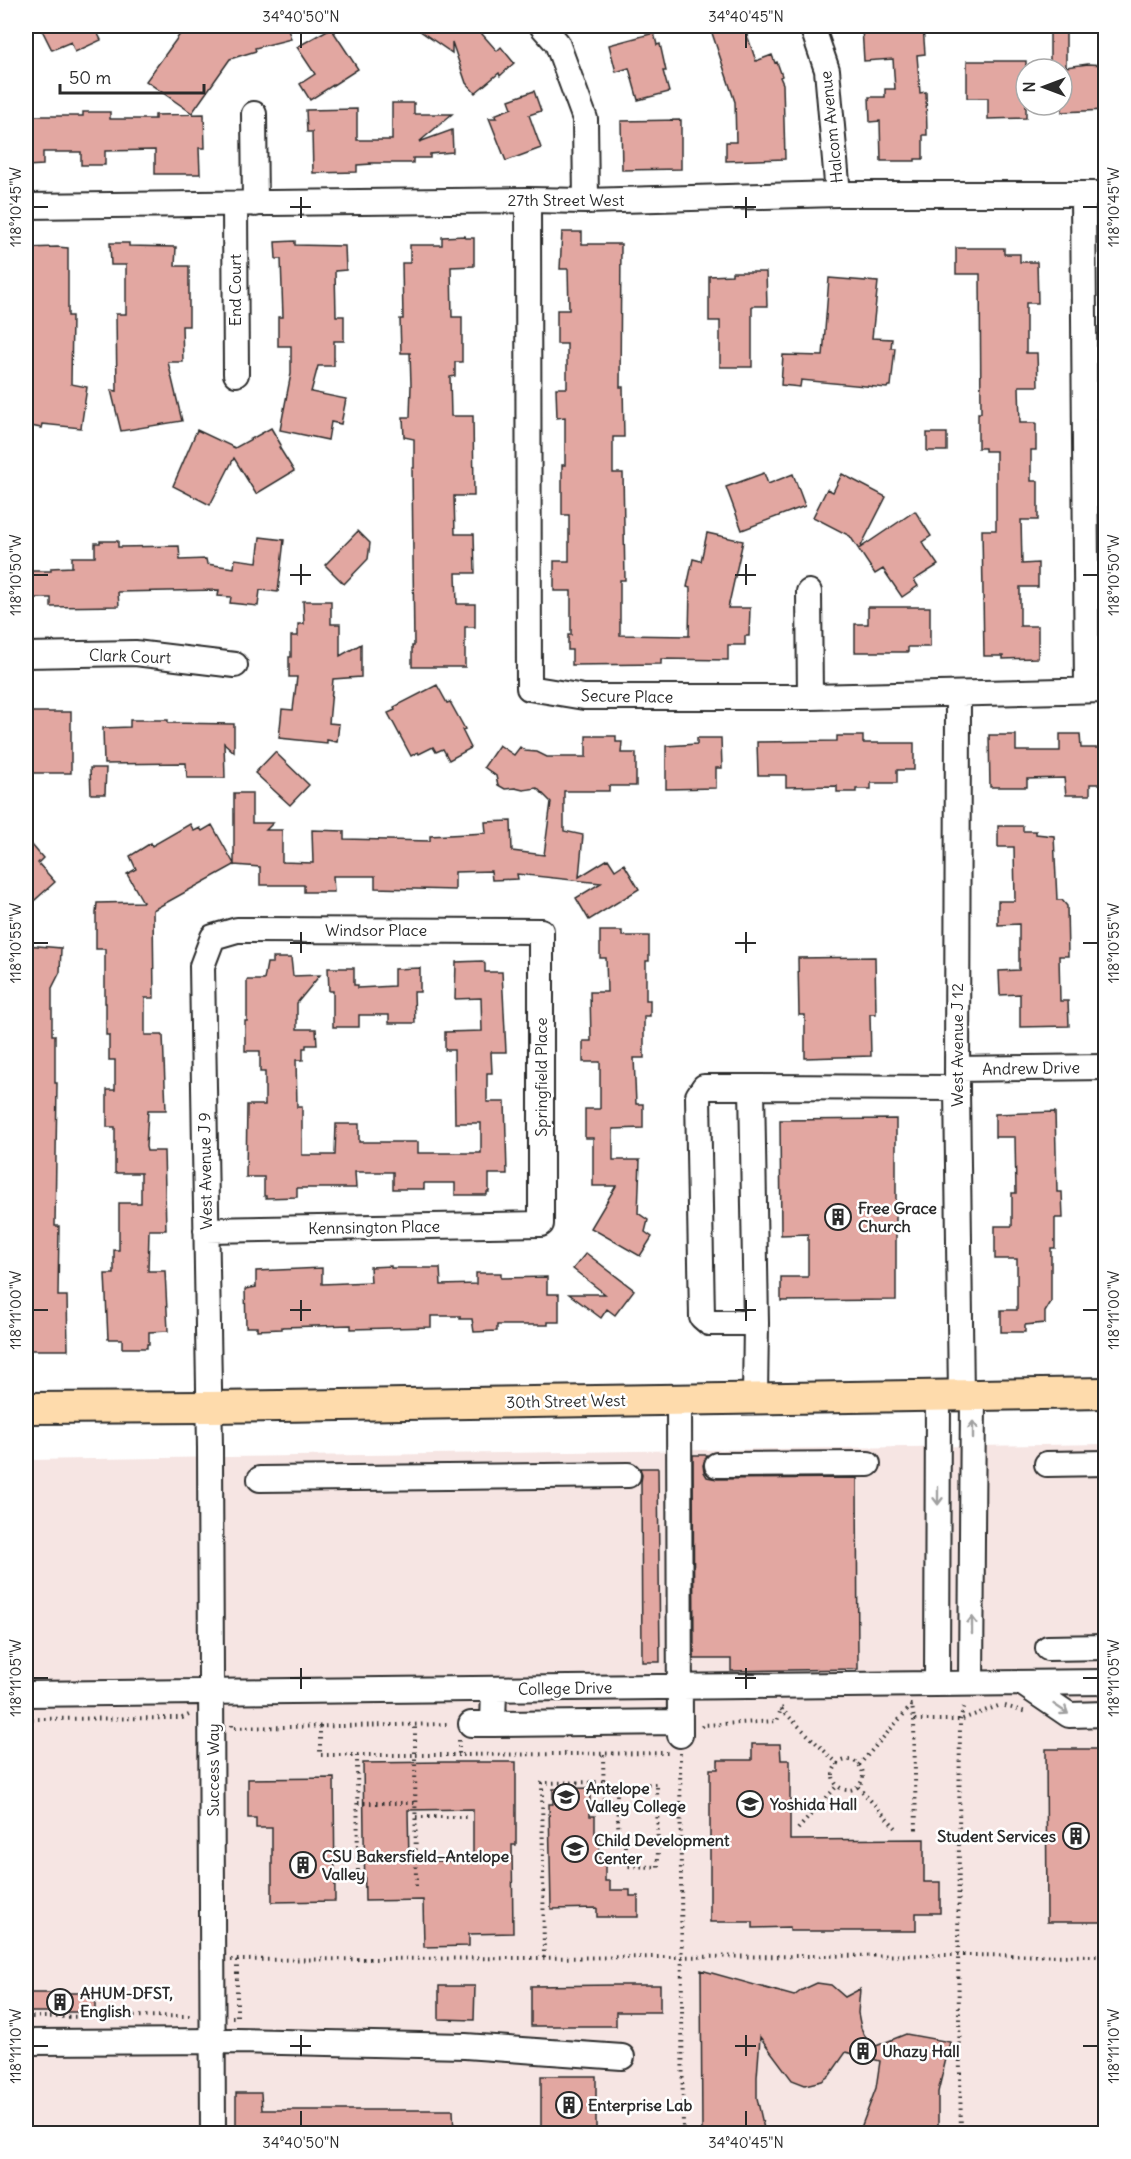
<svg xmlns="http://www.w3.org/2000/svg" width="1131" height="2159" font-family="Delius,sans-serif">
  <rect width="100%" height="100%" fill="#fff"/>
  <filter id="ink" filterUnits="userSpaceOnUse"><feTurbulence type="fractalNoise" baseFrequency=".0167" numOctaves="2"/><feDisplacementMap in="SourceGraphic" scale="12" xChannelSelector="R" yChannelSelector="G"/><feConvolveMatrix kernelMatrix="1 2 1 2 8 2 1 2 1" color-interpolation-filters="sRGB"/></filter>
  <g filter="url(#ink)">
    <path fill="#f6e5e3" d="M1105,1444V2133H26V1460Z"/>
    <path fill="#e2a7a1" stroke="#2b2b2b" stroke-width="1.5" fill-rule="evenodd" d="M40,26H106L96,30L101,40L75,52L71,42L52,50Z
      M186,26H287L291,39L255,48L256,51L230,59L192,113L146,81Z
      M413,26H475L497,51L501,47L514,63L500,76L499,73L475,93L466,83L452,42V53Z
      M724,26H744L756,61L772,55L775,63L777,62L782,76L780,77L783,84L785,159L726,161V142H736L735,102L711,30Z
      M901,26H923L925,54L917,55L920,93L926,92L927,135H923V159H915V161H881L880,121L870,122L869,97H885V89H895L893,59L864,61L862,28Z
      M1050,26H1066V67L1088,64L1106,65V110L1062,112V69H1050Z
      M331,28L358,69L310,100L300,84L315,74L297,47Z
      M654,33L657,45L660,44L666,71H663L669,92L638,100L629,68L616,72L609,45Z
      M967,61H1026V118L988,119V98H967Z
      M534,91L541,111L529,115L541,148L506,161L489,118H497L494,115L512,108L509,100Z
      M392,103H414V114H452L419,142L452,130L453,152L430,154V158H413V163H370L371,164L357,165V172L313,173L312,132H307L306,110L357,109V140H392Z
      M83,112H110V119H155V115L204,114L205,148H199L200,174H155V150L105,151V165H81V152H43V165L26,166L28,116H83Z
      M681,120V169L622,170L621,121Z
      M562,232H582V244H621L620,387H623L624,437H613V473H623L625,580H620V635L689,636L690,588L687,587L693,559L701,561L707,533L743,541L728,608H750L749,636H745V645H728V660L661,659V664L572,665V650H568V635H571V591H554V561H569V515H562V465H565V417L557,418L556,388H567V344H557V310H569L568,269H560Z
      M465,236V238H474V266L451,267L452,317H462V362H455V376L450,377L451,416H473L474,496H454L455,534H474L475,573H456L457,604H475V627H465V667H412V646H414L412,468H414V439L404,437L403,417H410L411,385L410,353H401L400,319H403L402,263H410V245H442V237Z
      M295,241V245L345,246L346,270L335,271L336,316H344V341H334V366H318L311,392L346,399L341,424L331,422L328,440L280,430L291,374V346H278V317H283L281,259H276L275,242Z
      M110,243H129V246L176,247L175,266H189V326H182L183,362H168L182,421L121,431L111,390L117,391L116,314H126V265H111Z
      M57,247L68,248V316H72L71,384L87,387L81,428L42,424L41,428L26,425V248Z
      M956,248H1004V254H1020V262H1037L1038,303H1026V353H1037L1038,386H1019L1020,423H1036V450H1031V481H1038V520H1021L1022,564L1038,563V587H1020V626H1038V658L1003,659V656H984L982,530H996V451H985V448H978V413H981L980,274H956Z
      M732,272H766L767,306H752V367H720V321H709V276L732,275Z
      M829,278L878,282L872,338L892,339L891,348H895L891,386H888L887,388L801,380L800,387L781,385L783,355L823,356Z
      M271,428L281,445L279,447L294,471L256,494L234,458L210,505L173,486L197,430L235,448Z
      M927,433H947V451H927Z
      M764,473L768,484L793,474L805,506L742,530L726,487Z
      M842,474L886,497L860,548L915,511L931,536L922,542L938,565L914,580L918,586L902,597L883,569L875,574L850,536L813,517L827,489L833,492Z
      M358,531L370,543L368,559L344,584L325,565Z
      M260,537L284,540L278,592L260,590L258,606L230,603L231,597L218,596L219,590L118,592L119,606L51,607V598H30V571H51V568L72,567V557H95V543H100V541H118V547L179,546L180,560L206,559L207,564L234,568L235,559L257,562Z
      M303,601H331V624H340V656L361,644V677L333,679L329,723L339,724L337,742L327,740V743L279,738L282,709L293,710L297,677H289V657H291V636H298V624H304Z
      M868,607H930V647H908V652H855V624H868Z
      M437,685L447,703L450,702L465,729L462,730L471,748L449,760L443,749L436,752L433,747L419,754L418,752L411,756L388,713L395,710L394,707Z
      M26,712H71V773H27Z
      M130,720H168V723L234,724V752L224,743L225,778H187L186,763L104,764L103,728L130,727Z
      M1060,734H1080L1081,748H1106V784H1090V795H1066L1064,778L1027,779V787H990L989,735H1016V751H1060Z
      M586,736H616V742H622L621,753H636V786H609V791H564V831L583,835L579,877L608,859L615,870L624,864L639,889L589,920L576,898L601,883L517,874L518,879L492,880L491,871L455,872V890L375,888V876H333L334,892H304V885H260V867L234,865L153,910L154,998H145V1035H163L166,1110H148L146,1147L147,1151H164L166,1230H149L148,1271H165L168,1331L149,1332V1344H147V1348H122V1339H108L105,1274H114V1250H119V1203H141V1173H115V1127H107V1090H115V1060H109V1035H106V1003H105V949H96V913L97,903L143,902L127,874L136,869L130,856L151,843L152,846L190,824L194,831L200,828L202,831L212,825L234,864V793H252V823H273L266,830H282V862L313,863L312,830L344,831V839L430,841V836L486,833L485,822L511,821L512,851L544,855L551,802L537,788L523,790L515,788L505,789L498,785L496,776L484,767L499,745L514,755L520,747L525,751L537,752L547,757H586Z
      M837,736H863V743H914V770H897V783H871V789H856V792H837V786L786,787V775H758L757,742L837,741Z
      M697,738H721L722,768H716V788L666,789V746L697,744Z
      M275,752L309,785L290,805L255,773Z
      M90,768H106L105,794H91Z
      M998,826H1023V831H1036V834L1054,836L1057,900H1062L1067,906L1068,956H1059L1060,1001H1068L1069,1026L1020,1027V994L1000,995L999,971L1019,970V924L998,925V901H1015L1014,847H998Z
      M26,838L43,858L38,863L55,882L26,908Z
      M600,931H622V936H649V961H646V1000H650V1016H644V1058H634L636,1104H643V1128L613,1129V1160H640L638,1213L648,1220L645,1232L652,1237L640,1256L591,1228L616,1186H593V1138H585V1109H600V1062H583V1041H591L590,992H607L606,958H600Z
      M26,945L61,948L60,972L52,988V1035H55V1083H57L55,1226H59L58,1296H67L68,1350H26V1329H28L26,1280Z
      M875,957L876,1014H870L871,1056L805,1058V1015H799L798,958Z
      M273,958H291L293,976L320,975L297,1003V1029H316L317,1045H306V1048H303V1060H296L297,1107H302V1155H335L336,1124H359V1142H418V1153H481V1123H455L454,1050H445V1032L482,1031L481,998L455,999L456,962L482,961L485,964V972H502L506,1052H491L492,1073H487V1102H505L507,1174H489V1192H487V1195H455V1183H424V1189H393V1172H355L356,1188H297V1197L266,1198V1196H264V1177H246L247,1105H265V1072H260V1051H245V1021H247V980H264L267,963H273Z
      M328,968H354V985H358V988L394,986V969L420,968V992H414L415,1023H389V1015H359V1027H333V991H329Z
      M1055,1112L1057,1192H1062L1063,1218H1055V1248H1051V1302L1045,1312V1323L1025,1325V1332H1001V1310H1017V1259H995V1226H1012V1193H1016L1015,1137H995V1114Z
      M896,1119V1300L781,1301V1277H808V1234L781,1235L780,1120Z
      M586,1253L634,1290L615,1315L607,1309L601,1318L569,1294H605L573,1269Z
      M391,1266V1268H440L441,1285L476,1284V1273H501V1278L547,1277V1294H559V1322H548V1325H497V1331L474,1332L472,1319H460V1316H431V1327L351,1329V1325L282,1327V1329L257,1330V1327H246L245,1289L256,1287V1271L322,1268V1284L371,1282L370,1267Z
      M693,1455H707L703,1465L704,1472L707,1477L717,1479L857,1478L858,1669L731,1671V1659H694Z
      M640,1468H658L660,1662H642L641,1482L642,1475Z
      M752,1744H780L781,1760H790V1840L924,1839V1882H940V1913H916V1931H790V1927L753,1928V1922H710V1769H718V1760H752Z
      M1046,1749H1106V1922H1047Z
      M445,1762H516V1845H512L513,1933L469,1934V1946L424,1947L423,1900L365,1901L363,1763ZM473,1809V1861H409L408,1810Z
      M334,1778L335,1901L272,1902V1828H256V1818H248V1779Z
      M590,1788V1816H595V1838H600V1859H605V1881H610V1890H630V1896H638V1917H597V1908L551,1909L549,1804H553V1789Z
      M701,1970L794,1996L802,1990L817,1983L831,1985L845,1997L860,1989L858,2013L861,2028L871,2048L906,2034L950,2042L938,2092V2133H859L876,2088L880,2061L846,2052L830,2075L822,2081L805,2085L792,2080L760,2037L757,2077V2098L765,2133H702Z
      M616,1985H660V2012H616V2026H531V1986Z
      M439,1986H475L474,2020L439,2019Z
      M26,1993H95V2012H26Z
      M541,2076H596V2133H541Z
      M236,2093H261L262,2110H453L454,2133H236Z"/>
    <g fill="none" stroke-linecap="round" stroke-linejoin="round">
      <defs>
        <path id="minor" d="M542,26L557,43L585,119L586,201
          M812,26L827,70L838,194
          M254,114L255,204
          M1083,195L1087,690
          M528,200L529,688L584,697H810L1106,690
          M235,205L236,374
          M26,206L528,200L586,201L838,194H1106
          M809,592L810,697
          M26,655L135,653L235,665
          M958,694L957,1088L961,1396
          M957,1069L1106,1067
          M752,1087H704L698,1096L702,1317L709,1323H756
          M206,1230L541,1224V931L237,930L213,937L202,966C204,1126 206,1287 210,1448L213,2134
          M755,1397L756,1323L752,1087L957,1088
          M679,1399L680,1735
          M1047,1464L1106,1463
          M717,1465L868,1464
          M260,1479L628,1475
          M1048,1648L1106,1647
          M971,1683L973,1395
          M1022,1683L1069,1715L1106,1714
          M937,1684L938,1396
          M494,1689L493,1724L680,1722
          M26,1694L1106,1682
          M471,1724H493
          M26,2042L236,2041L465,2046L622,2057"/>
        <path id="major" d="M26,1408L209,1407L1106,1393"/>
      </defs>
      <use href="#minor" stroke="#2b2b2b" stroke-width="28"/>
      <use href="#major" stroke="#2b2b2b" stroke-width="34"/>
      <path stroke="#2b2b2b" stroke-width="4" stroke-dasharray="1.5 4.5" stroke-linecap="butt" d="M910,1705H912L914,1720H960L998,1706
        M1005,1706L1026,1712
        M781,1709L838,1764
        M26,1719L182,1718L191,1714
        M914,1720L916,1831
        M232,1725V1728L450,1724
        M320,1726V1755H415V1725
        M702,1727L703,1725L777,1721L781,1709L786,1707
        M459,1740V1755L670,1753
        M680,1753L683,2134
        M357,1755L358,1877
        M603,1755L604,1802H617V1785L657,1784L658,1867L625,1866V1843L619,1839L617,1802
        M833 1775a15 15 0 1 1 30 0a15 15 0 1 1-30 0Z
        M859,1765L912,1705
        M858,1787L897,1829
        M358,1803H416
        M416,1817H469
        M798,1829L837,1786
        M416,1886L415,1755H459
        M544,1958L542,1783L603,1782
        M231,1960L958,1955L1106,1956
        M26,2017L194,2016
        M232,2017H237V1959
        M961,2134L958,1955L960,1720L965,1703"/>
      <use href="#minor" stroke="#fff" stroke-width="24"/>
      <use href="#major" stroke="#fedbac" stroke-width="30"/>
    </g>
    <defs><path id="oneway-shaft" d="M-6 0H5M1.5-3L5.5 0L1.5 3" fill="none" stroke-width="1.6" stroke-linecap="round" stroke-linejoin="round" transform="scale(1.5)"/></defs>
    <g stroke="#a0a0a0">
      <use href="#oneway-shaft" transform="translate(973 1430) rotate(-90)"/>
      <use href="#oneway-shaft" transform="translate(938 1496) rotate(90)"/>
      <use href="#oneway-shaft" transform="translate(972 1625) rotate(-90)"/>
      <use href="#oneway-shaft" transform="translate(1061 1709) rotate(34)"/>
    </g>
  </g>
  <path fill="none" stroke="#2b2b2b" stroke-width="2" d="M301,33V48M746,33V48M301,197V218M746,197V218M33,207H48M290,207H311M735,207H756M1083,207H1098M301,564V585M746,564V585M33,575H48M290,575H311M735,575H756M1083,575H1098M301,932V953M746,932V953M33,943H48M290,943H311M735,943H756M1083,943H1098M301,1300V1321M746,1300V1321M33,1310H48M290,1310H311M735,1310H756M1083,1310H1098M301,1668V1689M746,1668V1689M33,1678H48M290,1678H311M735,1678H756M1083,1678H1098M301,2035V2056M746,2035V2056M33,2046H48M290,2046H311M735,2046H756M1083,2046H1098M301,2111V2126M746,2111V2126"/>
  <defs>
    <symbol id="building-ring" viewBox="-11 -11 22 22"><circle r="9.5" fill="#fff" stroke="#2b2b2b" stroke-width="1.5"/><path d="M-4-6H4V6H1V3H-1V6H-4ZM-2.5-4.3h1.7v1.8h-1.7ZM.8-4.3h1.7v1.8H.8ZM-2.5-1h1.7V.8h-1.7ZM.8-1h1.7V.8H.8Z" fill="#2b2b2b"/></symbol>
    <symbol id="university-ring" viewBox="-11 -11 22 22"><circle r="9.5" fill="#fff" stroke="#2b2b2b" stroke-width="1.5"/><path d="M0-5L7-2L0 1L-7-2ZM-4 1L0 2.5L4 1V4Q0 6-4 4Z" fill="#2b2b2b"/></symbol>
  </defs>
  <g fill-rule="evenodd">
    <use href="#building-ring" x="823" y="1202" width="30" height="30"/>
    <use href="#university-ring" x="551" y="1782" width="30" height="30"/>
    <use href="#university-ring" x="735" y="1789" width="30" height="30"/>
    <use href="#building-ring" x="1061" y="1821" width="30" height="30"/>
    <use href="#university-ring" x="560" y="1834" width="30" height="30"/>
    <use href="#building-ring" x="288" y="1850" width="30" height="30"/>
    <use href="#building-ring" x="45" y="1987" width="30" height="30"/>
    <use href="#building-ring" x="848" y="2036" width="30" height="30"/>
    <use href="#building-ring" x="554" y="2090" width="30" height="30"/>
  </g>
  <g text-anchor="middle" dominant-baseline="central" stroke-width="5" stroke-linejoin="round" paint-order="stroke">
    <g font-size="16" fill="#2b2b2b" stroke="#fff">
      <text transform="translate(831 127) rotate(-96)">Halcom Avenue</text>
      <text x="566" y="200">27th Street West</text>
      <text transform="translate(235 290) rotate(-90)">End Court</text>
      <text transform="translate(130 656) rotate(2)">Clark Court</text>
      <text transform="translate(627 696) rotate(1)">Secure Place</text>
      <text x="376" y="930">Windsor Place</text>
      <text transform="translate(957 1045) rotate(-90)">West Avenue J 12</text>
      <text transform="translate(1031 1068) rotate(-1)">Andrew Drive</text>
      <text transform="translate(541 1077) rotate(-90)">Springfield Place</text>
      <text transform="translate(205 1171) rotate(-91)">West Avenue J 9</text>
      <text transform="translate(374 1227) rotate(-1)">Kennsington Place</text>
      <text transform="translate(566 1401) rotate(-1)">30th Street West</text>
      <text transform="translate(565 1688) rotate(-1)">College Drive</text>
      <text transform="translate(213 1770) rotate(-90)">Success Way</text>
    </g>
    <g font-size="16" font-weight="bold" fill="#2b2b2b" stroke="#fff" text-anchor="start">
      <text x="858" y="1208">Free Grace<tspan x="858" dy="18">Church</tspan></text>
      <text x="586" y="1788">Antelope<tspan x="586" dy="18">Valley College</tspan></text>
      <text x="770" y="1804">Yoshida Hall</text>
      <text x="1056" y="1836" text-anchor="end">Student Services</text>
      <text x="594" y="1840">Child Development<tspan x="594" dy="18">Center</tspan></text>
      <text x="322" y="1856">CSU Bakersfield–Antelope<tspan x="322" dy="18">Valley</tspan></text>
      <text x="80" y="1993">AHUM-DFST,<tspan x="80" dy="18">English</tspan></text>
      <text x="882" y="2051">Uhazy Hall</text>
      <text x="588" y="2105">Enterprise Lab</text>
    </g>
  </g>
  <rect width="1131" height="2159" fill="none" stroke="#fff" stroke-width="66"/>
  <g transform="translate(1044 87) rotate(270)"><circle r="28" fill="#ffffff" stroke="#aaaaaa" stroke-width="1.5"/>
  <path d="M0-4.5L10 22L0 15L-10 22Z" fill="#2b2b2b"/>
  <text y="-9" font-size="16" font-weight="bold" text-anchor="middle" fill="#2b2b2b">N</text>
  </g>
  <path d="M60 84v9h144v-9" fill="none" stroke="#2b2b2b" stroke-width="3"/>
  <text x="69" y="84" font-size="18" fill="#2b2b2b" stroke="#ffffff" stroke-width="4.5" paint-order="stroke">50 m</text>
  <rect x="33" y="33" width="1065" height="2093" fill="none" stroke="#2b2b2b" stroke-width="2"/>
  <g font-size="15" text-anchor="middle" fill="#2b2b2b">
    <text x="301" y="22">34°40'50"N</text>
    <text x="746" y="22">34°40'45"N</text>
    <text transform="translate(1114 207) rotate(-90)" y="5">118°10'45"W</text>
    <text transform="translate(16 207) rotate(-90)" y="5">118°10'45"W</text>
    <text transform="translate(1114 575) rotate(-90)" y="5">118°10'50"W</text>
    <text transform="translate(16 575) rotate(-90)" y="5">118°10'50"W</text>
    <text transform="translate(1114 943) rotate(-90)" y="5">118°10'55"W</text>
    <text transform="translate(16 943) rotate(-90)" y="5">118°10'55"W</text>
    <text transform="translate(1114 1310) rotate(-90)" y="5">118°11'00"W</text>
    <text transform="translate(16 1310) rotate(-90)" y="5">118°11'00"W</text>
    <text transform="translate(1114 1678) rotate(-90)" y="5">118°11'05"W</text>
    <text transform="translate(16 1678) rotate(-90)" y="5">118°11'05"W</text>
    <text transform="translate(1114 2046) rotate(-90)" y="5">118°11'10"W</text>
    <text transform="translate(16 2046) rotate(-90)" y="5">118°11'10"W</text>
    <text x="301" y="2148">34°40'50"N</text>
    <text x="746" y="2148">34°40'45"N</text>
  </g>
</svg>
